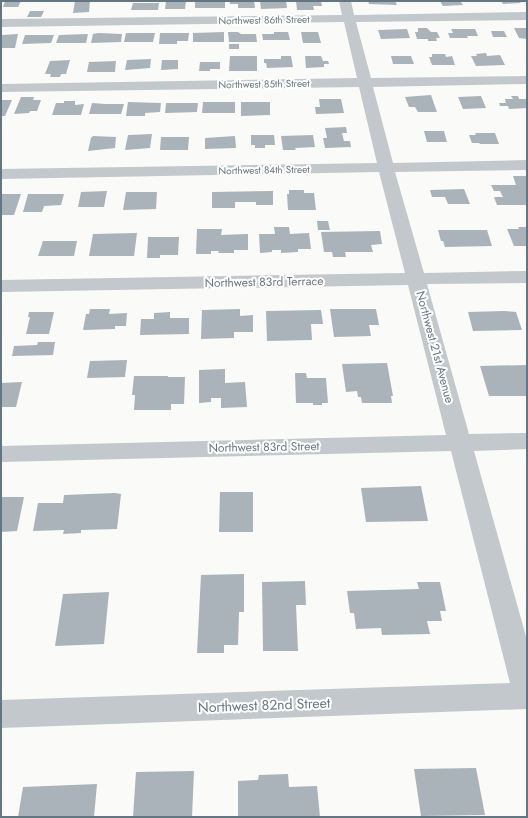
<svg xmlns="http://www.w3.org/2000/svg" width="528" height="818" font-family="Jost,sans-serif">
  <rect width="100%" height="100%" fill="#fafaf8"/>
  <path fill="#aab3b9" d="M5,1H21L18,7H3Z
    M75,1H90L89,12L73,13Z
    M166,1H186L185,9H165Z
    M195,1H225V8H195Z
    M229,1H254L255,8H238V4H230Z
    M260,1H286L287,8L261,9Z
    M296,1H321L322,6H313L314,10H297Z
    M368,1H395L397,5L369,4Z
    M440,1H460L463,5L443,6Z
    M501,1H519L521,3L503,4Z
    M133,3H159L158,10H131Z
    M30,11H44L41,17H27Z
    M418,28H427L431,32H437L440,38H436L437,41H428V39H417L415,32H418Z
    M514,28H527V39L519,38Z
    M407,29L410,38L381,39L378,30Z
    M451,29H475L478,36H467L468,38H450L448,33H453Z
    M491,31H504L507,37H493Z
    M224,32V42H193V33Z
    M228,32H238L241,34H256L257,42H229Z
    M274,32H288L290,40H263L262,34H274Z
    M301,32H318L321,43H303Z
    M98,33L122,34L121,42L91,43L93,34Z
    M126,33H155L153,42H124Z
    M160,33H189L188,41H177V44H159Z
    M18,34L15,48H1L2,35Z
    M88,34L86,43H56L59,35Z
    M25,35H54L51,43L22,44Z
    M229,44H239V49H229Z
    M486,53L487,56L500,55L505,65L476,66L471,56H477L476,54Z
    M432,54H445L446,57L452,56L455,65H432L429,57H432Z
    M230,56H257V71H229Z
    M281,56H291L293,67L267,68L266,63H264V59H281Z
    M305,56H321L323,61H328L329,64H324V67L306,68Z
    M391,56H411L414,64H393Z
    M151,59L150,68L125,70L127,60Z
    M70,60L66,74H61L60,77H50L51,74H45L50,61Z
    M162,60H178V69L161,70Z
    M116,61L115,72H87L89,62Z
    M200,62H220V69H210V71H199Z
    M431,95L437,112H418L415,107H409L405,97Z
    M481,96L486,108L463,109L458,97Z
    M511,96H518L519,99H527V108L509,109L508,106H500L499,103H506L505,99H513Z
    M21,97H34L33,100H41L37,111H30L29,113L14,114Z
    M319,99H341L344,113L316,114L315,107H320Z
    M1,100H12L5,116H1Z
    M64,101H75V105L84,104L81,115H52L56,103H64Z
    M128,102L161,103L160,112L145,113V116H126Z
    M203,102H235V113H202Z
    M241,102H270V115L241,116Z
    M92,103L105,104H124L121,114H89Z
    M166,103H198L197,112L165,113Z
    M346,127L347,133H342L344,141H350L351,147L325,148L323,138H327L325,128Z
    M424,131H444L447,142H427Z
    M475,133H495L499,144H480L479,143H472L469,135H476Z
    M152,134L150,148L125,150L128,135Z
    M251,135H274L275,145H265V148H255V145H251Z
    M313,135L315,147L295,148L296,150H283L281,136Z
    M93,136L116,137L115,148L88,151L91,138Z
    M235,136L236,148L205,149V138Z
    M161,137H189L188,150H160Z
    M513,176H527V205H497L494,197H503L500,191H494L491,185H516Z
    M464,189L470,204H448L445,197H432L430,190Z
    M289,190H304V193H314L316,210H288L287,194H289Z
    M107,191L104,207H78L81,192Z
    M273,191V205H256V202H235V208H212V192Z
    M126,192H157L156,209L123,210Z
    M1,194H21L14,215H1Z
    M28,194H64L61,205L44,206L42,212H23Z
    M317,221H328L330,230H318Z
    M274,227H289L290,234L309,233L311,249H298V252L281,253V250H272V252L260,253L259,234H275Z
    M518,227H527V246H514L507,229H519Z
    M197,229H222L221,235L248,234V250H234V253H218L219,251H211V254H196Z
    M438,230H487L492,246L445,247L443,241H441Z
    M380,231L382,244L371,245L373,252H345L346,257H333L332,252H324L321,232Z
    M137,233L134,256H89L93,234Z
    M148,237H179L178,255H160V258H147Z
    M43,241H77L74,256H38Z
    M90,309H110L109,314L127,313L126,326H115V329L83,330L86,314H89Z
    M240,309V316L253,315V332H234V338L201,339L202,310Z
    M330,309H376L379,325H369L371,336L334,337Z
    M321,310L323,324H311L312,340L267,341L266,311Z
    M505,311L516,312L522,330L473,331L468,312Z
    M29,312H54L49,334H26L30,317H28Z
    M170,312V318H189V334L140,335L141,319H154V313Z
    M38,342H55L53,355L12,356L14,346L37,345Z
    M127,360L125,377L87,378L90,361Z
    M387,363L393,396H391L392,403H362L361,397H358L357,391L346,392L342,364Z
    M527,365V396H489L480,366Z
    M225,369V383L245,382L247,407L221,408V398H211V402L199,403V370Z
    M295,373H306L307,378H326L328,403H322V405H313V403H296Z
    M134,376H168V377H185L184,404H171V410H134L135,395H132Z
    M22,382L16,407H1V383Z
    M421,486L428,521L366,522L361,488Z
    M220,492H253V532H219Z
    M115,493L121,494L117,529L81,530V533L63,534L64,530L33,531L38,503H63L64,495Z
    M1,497H24L17,531L1,532Z
    M244,574V612H239L238,645H224V653H197L201,575Z
    M305,581L306,605H296L298,651H263L262,582Z
    M417,582H440L446,611H440L442,621H427L430,634L382,635L381,628L356,629L354,613H350L347,591L419,589Z
    M109,592L104,644L55,646L63,594Z
    M476,768L485,815L421,816L414,769Z
    M194,771L192,817H133L136,772Z
    M288,774L289,787L317,786L320,817H238V781L258,780L259,775Z
    M97,784L94,817H18L23,787Z"/>
  <g fill="none" stroke-linecap="round" stroke-linejoin="round">
    <path fill="#c3c8cc" fill-rule="evenodd" d="M339,1H351L354,15L527,12V20L356,22L371,78L527,76V84L373,87L393,163L527,160V170L395,172L424,273L527,271V283L427,284L469,434L527,433V449L474,451L527,640V709L1,728V700L510,683L451,451L1,462V446L446,435L408,285L1,292V280L405,273L379,172L1,179V169L377,163L359,87L1,92V84L357,78L344,22L1,27V19L342,15Z"/>
  </g>
  <g text-anchor="middle" dominant-baseline="central" stroke-width="4" stroke-linejoin="round" paint-order="stroke">
    <g font-size="10" fill="#657683" stroke="#fff">
      <text transform="translate(264 20) rotate(-1)">Northwest 86th Street</text>
      <text transform="translate(264 84) rotate(-1)">Northwest 85th Street</text>
      <text transform="translate(264 170) rotate(-1)">Northwest 84th Street</text>
    </g>
    <g font-size="12" fill="#657683" stroke="#fff">
      <text transform="translate(264 282) rotate(-1)">Northwest 83rd Terrace</text>
      <text transform="translate(435 347) rotate(75)">Northwest 21st Avenue</text>
      <text transform="translate(264 447) rotate(-1)">Northwest 83rd Street</text>
    </g>
    <g font-size="14" fill="#657683" stroke="#fff">
      <text transform="translate(264 705) rotate(-2)">Northwest 82nd Street</text>
    </g>
  </g>
  <rect width="528" height="818" fill="none" stroke="#657683" stroke-width="4"/>
</svg>
